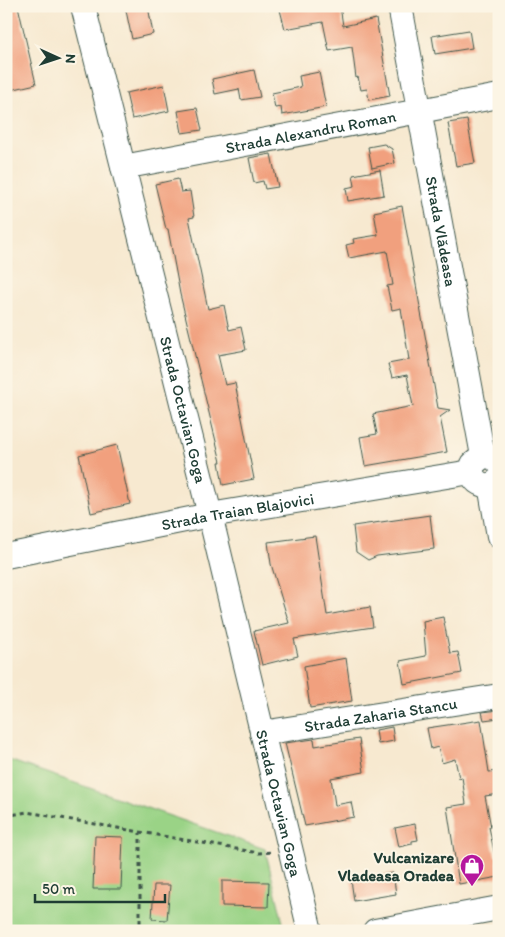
<svg xmlns="http://www.w3.org/2000/svg" width="505" height="937" font-family="Itim,sans-serif">
  <rect width="100%" height="100%" fill="#fcf5e5"/>
  <filter id="ink" filterUnits="userSpaceOnUse"><feTurbulence type="fractalNoise" baseFrequency=".02" numOctaves="2"/><feDisplacementMap in="SourceGraphic" scale="10" xChannelSelector="R" yChannelSelector="G"/><feConvolveMatrix kernelMatrix="1 2 1 2 8 2 1 2 1" color-interpolation-filters="sRGB"/></filter>
  <filter id="wash" filterUnits="userSpaceOnUse"><feTurbulence type="fractalNoise" baseFrequency=".0096" numOctaves="4" result="noise"/><feDisplacementMap in="SourceGraphic" scale="20" xChannelSelector="R" yChannelSelector="G"/><feGaussianBlur stdDeviation="1.12" result="paint"/><feColorMatrix in="noise" values="0 0 0 0 0 0 0 0 0 0 0 0 0 0 0 0 0 1.4 0 .05"/><feComposite in="paint" operator="in"/></filter>
  <g filter="url(#wash)">
    <rect width="100%" height="100%" fill="#f7e9d0"/>
    <path fill="#9ad386" stroke="#5c885d" d="M6,759L265,849L285,931H6Z"/>
    <g id="blocks">
      <path fill="#f1a07e" d="M6,6H18L36,84L6,91Z
        M125,6H148L153,34L132,39Z
        M279,6H340L343,26L376,19L390,96L369,100L367,89L361,90L358,77L356,78L352,47L329,51L323,22L285,29Z
        M469,30L472,48L435,54L432,36Z
        M254,70L260,97L241,100L239,89L215,94L212,79Z
        M319,72L326,107L282,115L281,107L275,108L272,93L301,87L299,76Z
        M164,85L169,111L132,119L126,93Z
        M197,108L202,130L182,133L178,111Z
        M467,120L475,163L456,166L448,123Z
        M384,144L392,149L395,163L372,168L368,147Z
        M271,154L278,187L265,189L263,181L254,183L249,158Z
        M380,170L384,195L348,201L346,188L355,186L353,175Z
        M178,179L181,192L190,191L194,217L189,218L208,309L224,305L229,330L241,327L246,350L218,355L225,385L235,383L254,479L223,485L219,462H221L180,294L168,229H166L155,184Z
        M402,206L438,408L450,410L440,417L447,452L365,466L360,437L377,434L373,414L413,406L407,375L392,378L388,364L409,360L401,308L392,310L387,286L393,285L387,251L349,258L346,245L354,243L353,239L378,235L374,212Z
        M117,445L130,504L91,513L79,455Z
        M430,515L434,549L377,556L368,560L356,552L353,526Z
        M315,536L327,615L370,607L373,627L294,639L298,656L262,665L254,631L289,623L271,564L268,542Z
        M443,617L450,653L458,652L462,673L404,684L400,661L426,656L423,621Z
        M346,658L352,701L310,708L304,666Z
        M499,710V718L484,720L482,712Z
        M481,720L489,772L499,771V794L485,796L491,827H489L495,856H497L499,877L459,884L447,807L466,804L462,777L459,778L455,759L442,763L438,747L431,749L427,728Z
        M392,727L394,741L378,744L376,730Z
        M314,739L315,746L359,739L364,772L331,778L335,805L351,802L354,817L305,826L285,743Z
        M415,824L418,840L412,841V844L399,847L395,828Z
        M95,836L123,837L121,889H93Z
        M393,873L396,894L354,901L351,880Z
        M222,881L269,882L268,907L222,906Z
        M154,885H170L167,920L152,919Z"/>
    </g>
  </g>
  <g filter="url(#ink)">
    <use href="#blocks" fill-opacity="0" stroke="#3f574b" stroke-width="1"/>
    <g fill="none" stroke-linecap="round" stroke-linejoin="round">
      <defs>
        <g id="minor">
          <path id="s1" d="M83,6L210,515L310,931"/>
          <path id="s2" d="M400,6L483,456"/>
          <path id="s3" d="M123,167L499,96"/>
          <path d="M499,463L493,457L483,456L473,464C467,481 487,493 499,479"/>
          <path d="M490,485L499,536"/>
          <path id="s4" d="M6,556L210,515L471,472"/>
          <path id="s5" d="M262,733L499,696"/>
          <path d="M375,931L499,908"/>
        </g>
      </defs>
      <use href="#minor" stroke="#3f574b" stroke-width="26"/>
      <path stroke="#3f574b" stroke-width="3" stroke-dasharray="4 4" stroke-linecap="butt" d="M6,816L27,812L259,853L272,852
        M140,931V833"/>
      <use href="#minor" stroke="#fff" stroke-width="24"/>
    </g>
  </g>
  <defs>
    <symbol id="shop-pin" viewBox="-11 -11 22 30"><path d="M0 17L-7.5 6A9.5 9.5 0 1 1 7.5 6Z" fill="#b5179e" stroke="#fcf5e5"/><path d="M-5-2.5h2.3a2.7 3.5 0 0 1 5.4 0H5L5.5 6h-11ZM-1.5-2.5h3a1.5 2.3 0 0 0-3 0Z" fill="#fff"/></symbol>
  </defs>
  <g fill-rule="evenodd">
    <use href="#shop-pin" x="458" y="852" width="28" height="38"/>
  </g>
  <g text-anchor="middle" dominant-baseline="central" stroke-width="4" stroke-linejoin="round" paint-order="stroke">
    <g font-size="16" fill="#1f3d34" stroke="#fcf5e5">
      <text stroke="none"><textPath href="#s3" startOffset="191">Strada Alexandru Roman</textPath></text>
      <text stroke="none"><textPath href="#s2" startOffset="229">Strada Vlădeasa</textPath></text>
      <text stroke="none"><textPath href="#s1" startOffset="416">Strada Octavian Goga</textPath></text>
      <text stroke="none"><textPath href="#s4" startOffset="236">Strada Traian Blajovici</textPath></text>
      <text stroke="none"><textPath href="#s5" startOffset="120">Strada Zaharia Stancu</textPath></text>
      <text stroke="none"><textPath href="#s1" startOffset="821">Strada Octavian Goga</textPath></text>
    </g>
    <g font-size="16" font-weight="bold" fill="#1f3d34" stroke="#fcf5e5" text-anchor="end">
      <text x="454" y="857">Vulcanizare<tspan x="454" dy="18">Vladeasa Oradea</tspan></text>
    </g>
  </g>
  <rect width="505" height="937" fill="none" stroke="#fcf5e5" stroke-width="25"/>
  <g transform="translate(58 58) rotate(93)" stroke="#fcf5e5" stroke-width="4" paint-order="stroke">
  <path d="M0-4L9 19L0 12L-9 19Z" fill="#1f3d34"/>
  <text y="-8" font-size="14" font-weight="bold" text-anchor="middle" fill="#1f3d34">N</text>
  </g>
  <path d="M35 894v8h130v-8" fill="none" stroke="#1f3d34" stroke-width="2.5"/>
  <text x="42" y="894" font-size="15" fill="#1f3d34" stroke="#fcf5e5" stroke-width="4" paint-order="stroke">50 m</text>
</svg>
